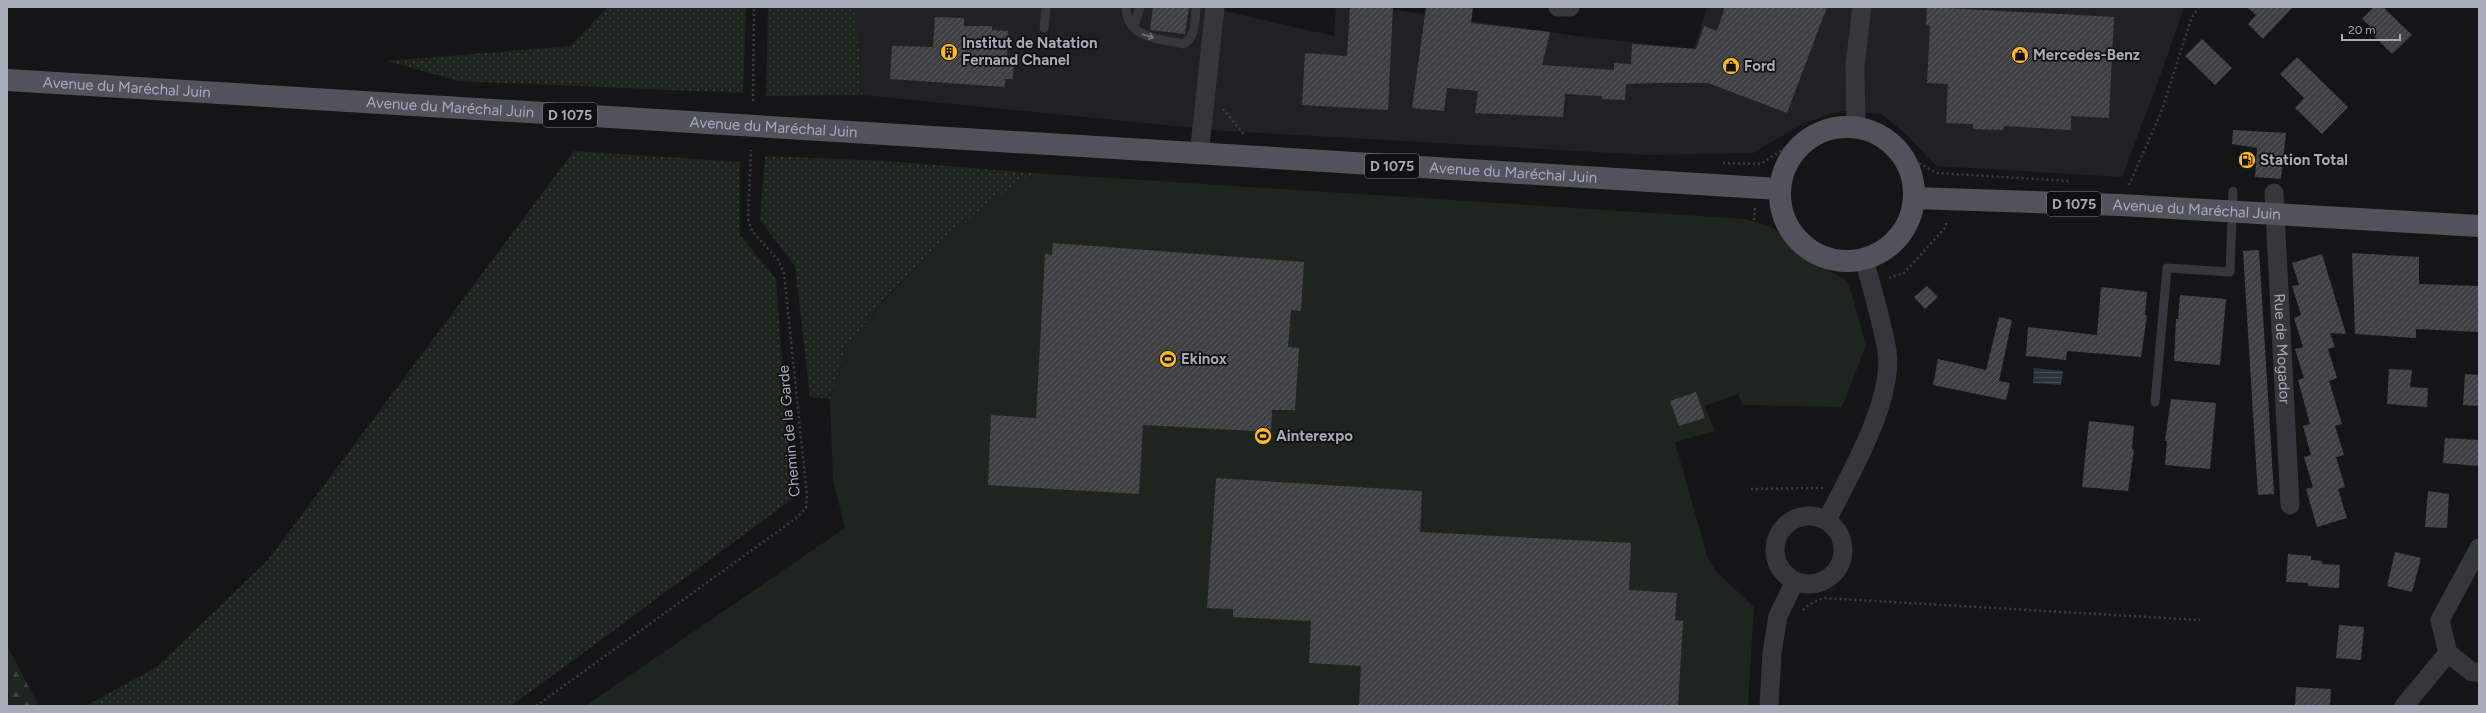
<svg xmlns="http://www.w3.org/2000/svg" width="2486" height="713" font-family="Figtree,sans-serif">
  <defs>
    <pattern id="grass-dots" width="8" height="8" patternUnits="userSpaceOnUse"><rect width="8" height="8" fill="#1d251e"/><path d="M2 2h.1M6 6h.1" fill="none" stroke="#3b423d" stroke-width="1.8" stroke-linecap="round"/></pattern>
    <pattern id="forest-firs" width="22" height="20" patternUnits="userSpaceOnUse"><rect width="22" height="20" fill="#1d251e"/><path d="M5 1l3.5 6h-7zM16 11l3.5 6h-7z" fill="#3b423d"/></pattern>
    <pattern id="water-rules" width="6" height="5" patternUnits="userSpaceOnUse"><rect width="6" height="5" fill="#2a343c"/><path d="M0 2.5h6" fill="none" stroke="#464f56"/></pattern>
    <pattern id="building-hatch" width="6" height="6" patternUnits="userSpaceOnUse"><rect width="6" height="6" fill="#3f4044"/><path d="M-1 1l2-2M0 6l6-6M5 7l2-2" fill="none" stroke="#58595d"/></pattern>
  </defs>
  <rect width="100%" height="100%" fill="#151517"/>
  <path fill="#212124" d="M856,7H1207L1334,36L1336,7H1375L1584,37L1694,49L1707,7H2184L2161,74L2122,177L1936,166L1905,133L1881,114L1841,111L1804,123L1753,153L1648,155L1224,131L862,95Z"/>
  <path fill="url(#grass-dots)" d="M608,7H746L743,93L458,81L388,61L570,46Z
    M768,7H856L862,95L766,96Z
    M574,151L740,162V235L776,279L792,499L511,706H86L158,666L268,560Z
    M765,156L886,161L1034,173L983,207L934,250L889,294L847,346L830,399L810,397L795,266L760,220Z"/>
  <path fill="url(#forest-firs)" d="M7,646L39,706H7Z"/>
  <path fill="#1d251e" d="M1034,173L1746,219L1773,228L1819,265L1847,281L1851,291L1866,346L1842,407L1743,405L1738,394L1705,406L1715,431L1675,442L1708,559L1716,571L1754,607L1748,706H585L845,528L833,480L830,399L847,346L890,294L934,250L983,207Z"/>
  <path fill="url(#water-rules)" d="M2034,368L2063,371L2061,385L2033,383Z"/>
  <path fill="url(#building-hatch)" d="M1153,7H1189L1185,34L1150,30Z
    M1350,7H1393L1388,110L1302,105L1305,53L1347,56Z
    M1426,7H1473L1471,23L1550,32L1542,65L1614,70V63L1631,64L1632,44L1696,49L1704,26L1717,31L1725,7H1827L1787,113L1708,83H1653L1626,84L1625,100L1602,99V96L1565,94L1563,117L1475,113L1478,91L1447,88L1444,111L1412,108Z
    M1927,7L2114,17L2109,118L2071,116V130L2004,126L2003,130L1973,129V124L1946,123L1948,84L1927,83L1930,26L1926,25Z
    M2247,7H2293L2263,39L2248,24L2256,15Z
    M2374,7H2383L2412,35L2392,54L2367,29L2370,26L2362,19Z
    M935,17L964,18V26H992V30L1008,31L1007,57H1014L1013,79H1005V87L890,79L892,46L933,47Z
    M2202,39L2232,68L2215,85L2185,56Z
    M2297,57L2348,107L2322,134L2295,108L2304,98L2280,74Z
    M2233,130L2286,133L2281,179L2255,177L2257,148L2232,144Z
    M1053,243L1304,262L1301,311L1291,310L1288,347L1299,348L1295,410H1272L1271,432L1143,425L1139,494L988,485L991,415L1036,418L1045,254L1052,255Z
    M2259,250L2274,494L2258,495L2243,251Z
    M2352,253L2419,257V284L2479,286V332L2416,329V338L2355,334Z
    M2322,254L2346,334L2330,333L2335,347L2328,349L2337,378L2329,381L2342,424L2335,426L2344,455L2336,457L2345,487L2338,489L2347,518L2317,527L2306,489L2313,487L2304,457L2311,455L2303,426L2310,424L2298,380L2304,378L2295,349L2303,347L2294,318L2301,315L2292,286L2299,285L2292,263Z
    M1927,286L1938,297L1925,309L1914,297Z
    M2101,287L2147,292L2145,315L2147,316L2141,357L2067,351L2066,360L2026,356L2028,327L2097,335Z
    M2180,295L2226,299L2220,365L2174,361L2176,319H2178Z
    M1999,317L2012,320L1999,381L2010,383L2006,400L1933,385L1938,359L1986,370Z
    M2389,369L2412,370L2410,387L2428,388L2427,407L2387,404Z
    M2465,374L2479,375V406L2463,405Z
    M1696,392L1705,418L1679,426L1670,401Z
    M2171,399L2216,403L2210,469L2165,465L2167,441H2165Z
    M2089,421L2134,426L2132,449L2134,450L2128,491L2082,487Z
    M2445,438L2479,440V466L2443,463Z
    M1216,478L1422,491L1420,532L1631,543L1629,590L1677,593L1675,620L1683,621L1678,706H1359L1361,666L1309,663L1311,621L1233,617V609L1207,608Z
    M2428,491L2449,494L2447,528L2425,527Z
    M2395,552L2421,558L2412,592L2387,586Z
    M2288,554L2311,556V560L2322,561V564L2340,565L2339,588L2308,586V583L2286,582Z
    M2339,625L2364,627L2361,660L2336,658Z
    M2296,687L2331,689L2330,706H2295Z"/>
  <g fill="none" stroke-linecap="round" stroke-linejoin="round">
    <path stroke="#3c3e43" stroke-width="2.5" stroke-dasharray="2 3" stroke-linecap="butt" d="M753,101L754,7
      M1223,109L1245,136
      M1874,125L1884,130L1911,159L1937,173L2069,181
      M1723,163L1761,164L1820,124L1837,120
      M2129,185L2162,110L2191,19L2199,7
      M1754,220L1755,208
      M1889,278L1904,273L1946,227V220
      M1751,489L1823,488
      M1803,610L1810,604L1823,598L2200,620
      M536,706L795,519L806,508L807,496L784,273L778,260L752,231L748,219L751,150"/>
    <path stroke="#36373c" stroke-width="9" d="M1126,7C1127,39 1160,39 1183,44C1196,38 1195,19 1196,7
      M1134,26L1140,7
      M1044,28L1046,7
      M2155,402L2167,268L2230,272L2233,191"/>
    <g stroke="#36373c" stroke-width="19">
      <path d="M1558,7H1570"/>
      <path d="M1856,127L1855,65L1862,7"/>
      <path d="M1199,155L1215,7"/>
      <path id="s1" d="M2274,193L2290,505"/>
      <circle cx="1809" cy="550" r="34"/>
      <path d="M1827,520C1849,476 1894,401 1887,351C1882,321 1872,289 1864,259"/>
      <path d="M2479,548L2440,620L2448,653L2472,672H2479"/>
      <path d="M1769,706L1772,653L1778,616L1795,581"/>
      <path d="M2404,706L2448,653"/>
    </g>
    <g stroke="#51535c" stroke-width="22">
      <path id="s2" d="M7,80L1779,189"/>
      <circle cx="1847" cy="194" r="67"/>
      <path id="s3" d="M1914,198L2120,205L2479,226"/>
    </g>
  </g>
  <defs><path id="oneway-shaft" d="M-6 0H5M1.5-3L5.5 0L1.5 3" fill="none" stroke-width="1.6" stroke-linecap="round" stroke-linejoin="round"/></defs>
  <use stroke="#747780" href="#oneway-shaft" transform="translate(1148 36) rotate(17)"/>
  <defs>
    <symbol id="building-disc" viewBox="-11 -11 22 22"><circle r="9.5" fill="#ffb925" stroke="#101012"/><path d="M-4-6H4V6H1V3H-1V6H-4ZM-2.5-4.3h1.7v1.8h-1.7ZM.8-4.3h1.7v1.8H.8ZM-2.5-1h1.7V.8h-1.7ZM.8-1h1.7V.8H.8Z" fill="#111"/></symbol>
    <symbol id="shop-disc" viewBox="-11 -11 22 22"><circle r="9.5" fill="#ffb925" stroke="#101012"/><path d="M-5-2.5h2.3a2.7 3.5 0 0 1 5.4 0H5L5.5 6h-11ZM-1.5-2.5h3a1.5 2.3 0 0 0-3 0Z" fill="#111"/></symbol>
    <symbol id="fuel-disc" viewBox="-11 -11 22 22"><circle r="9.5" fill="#ffb925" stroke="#101012"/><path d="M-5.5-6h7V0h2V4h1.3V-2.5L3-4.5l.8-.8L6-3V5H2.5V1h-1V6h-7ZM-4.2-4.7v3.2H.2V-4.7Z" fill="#111"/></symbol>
    <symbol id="stadium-disc" viewBox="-11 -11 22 22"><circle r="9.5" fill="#ffb925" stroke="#101012"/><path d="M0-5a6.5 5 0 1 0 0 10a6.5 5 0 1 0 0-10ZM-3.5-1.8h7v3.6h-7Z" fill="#111"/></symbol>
  </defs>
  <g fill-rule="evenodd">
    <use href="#building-disc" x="939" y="42" width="20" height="20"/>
    <use href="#shop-disc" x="2010" y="45" width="20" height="20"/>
    <use href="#shop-disc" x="1721" y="56" width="20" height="20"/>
    <use href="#fuel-disc" x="2237" y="150" width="20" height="20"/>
    <use href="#stadium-disc" x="1158" y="349" width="20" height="20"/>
    <use href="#stadium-disc" x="1253" y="426" width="20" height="20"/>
  </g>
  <g text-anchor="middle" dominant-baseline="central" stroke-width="3.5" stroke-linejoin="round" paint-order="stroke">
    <g fill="#101012" stroke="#797c86" stroke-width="1">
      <rect x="543" y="103" width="54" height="24" rx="3"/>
      <rect x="1365" y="154" width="54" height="24" rx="3"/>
      <rect x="2047" y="192" width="54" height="24" rx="3"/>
    </g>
    <g font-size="14" font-weight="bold" fill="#a6abb8">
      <text x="570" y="115">D 1075</text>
      <text x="1392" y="166">D 1075</text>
      <text x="2074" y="204">D 1075</text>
    </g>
    <g font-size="15" font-weight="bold" fill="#a6abb8" stroke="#101012" text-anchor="start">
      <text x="962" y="43">Institut de Natation<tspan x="962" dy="17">Fernand Chanel</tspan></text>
      <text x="2033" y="55">Mercedes-Benz</text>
      <text x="1744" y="66">Ford</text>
      <text x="2260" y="160">Station Total</text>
      <text x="1181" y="359">Ekinox</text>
      <text x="1276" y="436">Ainterexpo</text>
    </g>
    <g font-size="15" fill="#a6abb8" stroke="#101012">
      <text stroke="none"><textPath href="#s2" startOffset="120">Avenue du Maréchal Juin</textPath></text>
      <text stroke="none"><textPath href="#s2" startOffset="444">Avenue du Maréchal Juin</textPath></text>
      <text stroke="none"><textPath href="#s2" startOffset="768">Avenue du Maréchal Juin</textPath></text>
      <text stroke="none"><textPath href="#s2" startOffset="1509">Avenue du Maréchal Juin</textPath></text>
      <text stroke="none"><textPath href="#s3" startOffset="283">Avenue du Maréchal Juin</textPath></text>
      <text stroke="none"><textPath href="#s1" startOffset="156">Rue de Mogador</textPath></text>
      <text transform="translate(789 431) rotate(-95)">Chemin de la Garde</text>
    </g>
  </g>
  <rect width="2486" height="713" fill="none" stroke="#a6abb8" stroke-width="16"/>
  <path d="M2342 34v6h58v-6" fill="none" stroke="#a6abb8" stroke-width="2"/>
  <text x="2348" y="34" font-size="12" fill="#a6abb8" stroke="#101012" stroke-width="3" paint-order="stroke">20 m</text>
</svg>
